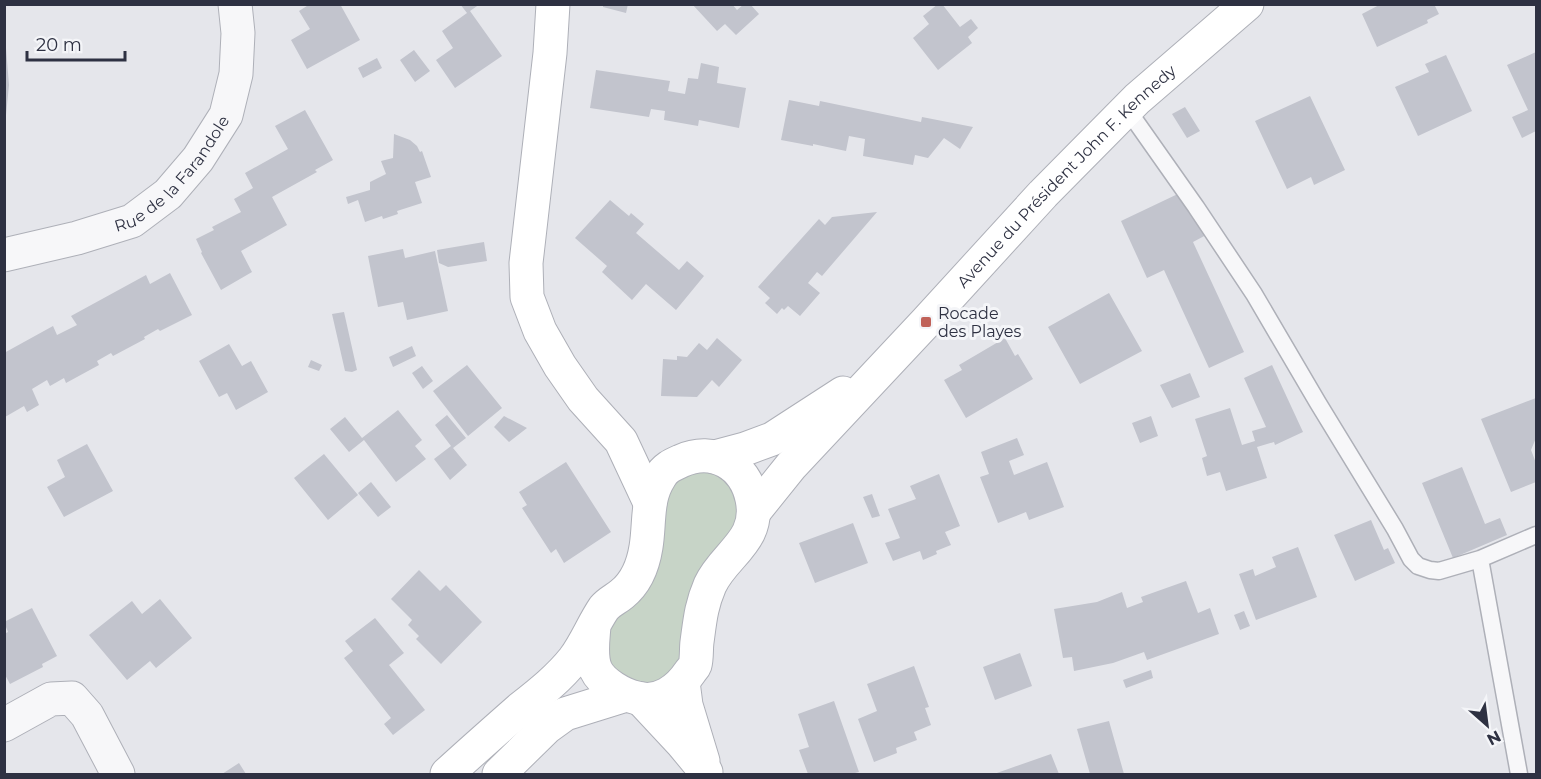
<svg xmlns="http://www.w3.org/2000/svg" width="1541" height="779" font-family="Montserrat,sans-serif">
  <rect width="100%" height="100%" fill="#e5e6eb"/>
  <path fill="#c7d4c7" d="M688,457L750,489L683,682L609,684L594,626L623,593L650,503Z"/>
  <path fill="#c2c4cd" d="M310,4H340L360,40L307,69L291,40L310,29L299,11Z
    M460,4H480L470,11L502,56L455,88L436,60L453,48L442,31L467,13Z
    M603,4H628L626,13L603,7Z
    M692,4H732L737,10L744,4H750L759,14L736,35L725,24L717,31Z
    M938,4H942L960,27L971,19L978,28L968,37L972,43L938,70L913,38L929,24L923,16Z
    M1381,4H1434L1439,14L1427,20L1428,23L1377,47L1362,14Z
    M4,48H6L9,85L6,115H4Z
    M414,50L430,71L415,82L400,60Z
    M1536,52V131L1522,138L1512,117L1528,110L1507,65Z
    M1446,55L1472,111L1418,136L1395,87L1429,72L1425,64Z
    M377,58L382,68L363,78L358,68Z
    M701,63L719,67L717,83L746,88L739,128L699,120L698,126L664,120L665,111L651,109L649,117L590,108L596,70L670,81L668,91L685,94L688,78L698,79Z
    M1310,96L1345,170L1314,185L1311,177L1287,189L1255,121Z
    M789,100L819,106L820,101L921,122L922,117L973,127L960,149L944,138L928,158L915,155L913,165L863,156L865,139L849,136L846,151L813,144V146L781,140Z
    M1185,107L1200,131L1187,138L1172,114Z
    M305,110L333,160L315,170L317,172L272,197L287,225L241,251L252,272L221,290L201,253L202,252L196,239L214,230L212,227L241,212L234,199L253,188L245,173L288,149L275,126Z
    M394,134L410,140L417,146L420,152L422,151L431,177L415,182L422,203L397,211L398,214L383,219L382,216L365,222L358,200L348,204L346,197L370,190V182L386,174L381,161L393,158Z
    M1182,192L1208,234L1193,242L1244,352L1209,368L1164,270L1147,278L1121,221Z
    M610,200L629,216L631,213L644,224L636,233L679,270L687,261L704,276L676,310L646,284L632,300L602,272L607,266L575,238Z
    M877,212L822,276L817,272L808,283L820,293L800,316L788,306L784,310L782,308L777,314L765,303L770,298L758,287L819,219L825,225L832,217Z
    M484,242L487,261L448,267L439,263L437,250Z
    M403,249L405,258L435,251L448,311L407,320L403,302L378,307L368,256Z
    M170,273L192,315L160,331L158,329L144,337L145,339L113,356L111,353L97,361L99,365L66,383L64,378L50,386L47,380L32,389L39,405L27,412L24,406L5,417L4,353L53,326L57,335L77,325L71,316L146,275L150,284Z
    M1109,293L1142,351L1080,384L1048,327Z
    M344,312L357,370L352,372L345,371L332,314Z
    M717,338L742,360L719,387L712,380L697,397L661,396L663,359L677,360V356L687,357L699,343L707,350Z
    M1005,338L1015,356L1018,354L1033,379L966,418L944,380L962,370L959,365Z
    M229,344L242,366L251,361L268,392L236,410L227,393L219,397L199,361Z
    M412,346L416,356L393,367L389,357Z
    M311,360L322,365L319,371L308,367Z
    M467,365L502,408L468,436L433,391Z
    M1272,365L1303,432L1275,445L1274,442L1257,447L1267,478L1226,491L1220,472L1207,476L1202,458L1207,456L1195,419L1230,408L1242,445L1255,441L1252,431L1266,427L1244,378Z
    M422,366L433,381L423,389L412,373Z
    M1190,373L1200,397L1172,408L1160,385Z
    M1536,398V438L1531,450L1536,463V482L1511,492L1481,419Z
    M398,410L422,440L415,446L426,459L396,482L364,440L349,452L330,429L345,417L362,438Z
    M447,415L466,438L453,448L467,465L450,480L434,459L451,446L435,425Z
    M504,416L527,428L509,442L494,427Z
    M1151,416L1158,436L1140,443L1132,423Z
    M1017,438L1024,455L1009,461L1014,475L1047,462L1064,507L1029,520L1026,512L998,523L980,477L989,474L981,452Z
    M87,444L113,491L64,517L47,487L65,477L57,460Z
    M324,454L358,495L328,520L294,478Z
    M566,462L611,532L564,563L556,549L551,553L522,508L527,505L519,492Z
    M1462,467L1485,524L1500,518L1507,535L1453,558L1422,483Z
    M939,474L960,526L945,532L951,545L936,551L937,554L923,560L920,551L893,561L885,543L900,538L888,509L916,499L910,486Z
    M371,482L391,507L378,517L358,493Z
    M872,494L880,516L872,518L863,497Z
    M1371,520L1384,550L1388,548L1395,563L1355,581L1334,535Z
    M853,523L868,563L815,583L799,543Z
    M1298,547L1317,597L1256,620L1239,574L1253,569L1255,576L1276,567L1272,557Z
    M419,570L440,591L446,585L482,622L441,664L416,639L419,636L408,625L412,620L391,599Z
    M1186,581L1198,613L1210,608L1219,634L1147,660L1144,652L1113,663L1074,671L1072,657L1063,658L1054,609L1097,602L1122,592L1127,608L1143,602L1141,597Z
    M160,599L192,638L156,668L150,661L127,680L89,635L132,601L142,614Z
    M32,608L57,656L42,664L43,667L10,684L4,673V634L8,632L4,622Z
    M1244,611L1250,626L1240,630L1234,615Z
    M375,618L404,653L389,665L425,710L393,735L384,724L391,718L344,658L353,651L345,641Z
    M1020,653L1032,686L995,700L983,667Z
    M914,666L929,707L925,708L931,725L914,732L917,740L896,748L897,753L874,762L858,719L877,711L867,684Z
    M1151,670L1153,678L1126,688L1123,680Z
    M834,701L859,772L851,774H808L799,750L809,747L798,714Z
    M1109,721L1124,774H1090L1077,729Z
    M1051,754L1059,774H994Z
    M239,763L246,774H222Z"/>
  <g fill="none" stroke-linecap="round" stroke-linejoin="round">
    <defs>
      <path id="lane" d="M1127,109L1196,207L1254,294L1318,403L1395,529L1411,559L1418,566L1430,570L1439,571L1480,559L1536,535
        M1480,559L1519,774"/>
      <g id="street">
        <path id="s1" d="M4,255L77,238L132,221L168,194L198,159L226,115L236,74L238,33L235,4"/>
        <path d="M4,725L51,699L72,698L87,715L118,774"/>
      </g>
      <g id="secondary">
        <path d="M553,4L550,53L526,263L527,297L540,331L560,366L583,399L621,441L650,503"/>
        <path d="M715,457L745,449L772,439L843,393"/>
        <path id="s2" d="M754,512L791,466L926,322L1043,194L1137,99L1247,4"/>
        <path d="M683,682L686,705L703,761"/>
        <path d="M641,699L682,743L706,772"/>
        <path d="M447,774C471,752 496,730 521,708C540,693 559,678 574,659C586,643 593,624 604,608C609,602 616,599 622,594C637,582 643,566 646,547C650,523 646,498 660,477C665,468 672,465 681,461C714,446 745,465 752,499C761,541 724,554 710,585C701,606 700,620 697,642C696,649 697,658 695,665C694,668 691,670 690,672C678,690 659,704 637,698C623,695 602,683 596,670C590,657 593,640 594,626"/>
        <path d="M499,774L547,727L565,714L626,695"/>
      </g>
    </defs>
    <use href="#lane" stroke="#aeb0b8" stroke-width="19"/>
    <use href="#street" stroke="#aeb0b8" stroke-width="35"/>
    <use href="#secondary" stroke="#aeb0b8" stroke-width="35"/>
    <use href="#lane" stroke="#f7f7f9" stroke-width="16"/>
    <use href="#street" stroke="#f7f7f9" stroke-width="33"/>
    <use href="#secondary" stroke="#fff" stroke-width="33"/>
  </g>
  <rect fill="#c06259" stroke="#f4f5f8" stroke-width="2" x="920" y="316" width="12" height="12" rx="3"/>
  <g text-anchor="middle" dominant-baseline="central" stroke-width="6" stroke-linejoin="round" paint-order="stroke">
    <g font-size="16" fill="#2e3142" stroke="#f4f5f8">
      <text stroke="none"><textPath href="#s1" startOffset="194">Rue de la Farandole</textPath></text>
      <text stroke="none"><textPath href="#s2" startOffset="459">Avenue du Président John F. Kennedy</textPath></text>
    </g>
    <g font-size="16" fill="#2e3142" stroke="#f4f5f8" text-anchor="start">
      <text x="938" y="313">Rocade<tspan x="938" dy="18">des Playes</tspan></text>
    </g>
  </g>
  <rect width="1541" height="779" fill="none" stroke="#2e3142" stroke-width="12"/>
  <g transform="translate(1487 725) rotate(152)" stroke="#f4f5f8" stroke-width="4.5" paint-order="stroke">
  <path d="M0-4.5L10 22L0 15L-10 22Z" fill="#2e3142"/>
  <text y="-9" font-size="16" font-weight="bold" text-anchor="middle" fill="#2e3142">N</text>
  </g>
  <path d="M27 51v9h98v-9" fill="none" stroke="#2e3142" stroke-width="3"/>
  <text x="36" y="51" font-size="18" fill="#2e3142" stroke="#f4f5f8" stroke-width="4.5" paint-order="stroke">20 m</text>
</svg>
